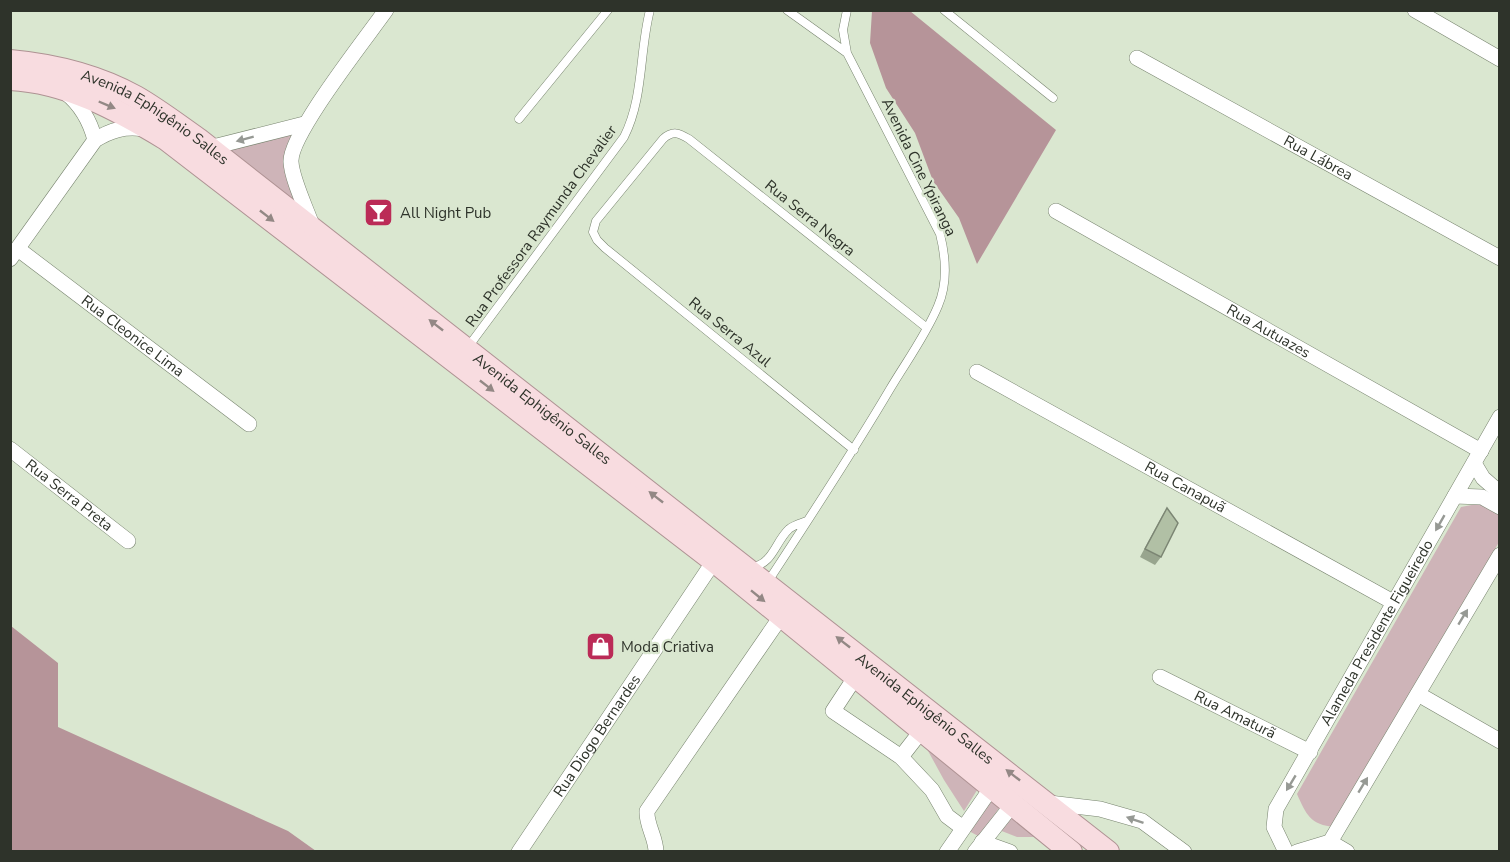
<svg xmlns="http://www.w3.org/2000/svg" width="1510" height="862" font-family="'Nunito Sans',sans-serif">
  <rect width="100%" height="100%" fill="#dae7d0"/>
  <path fill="#ceb4b8" d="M297,132L287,161L301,210L221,145Z
    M1482,503L1499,511V542L1335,827C1310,825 1306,814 1297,794L1461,507Z
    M927,749L979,787L964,811L944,780Z
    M991,795L1003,802L980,837L967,830Z
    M1013,809L1048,837H1017L994,828Z"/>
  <path fill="#b69499" d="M872,11H910L1056,130L977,264L959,218L933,181L915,133L886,88L870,43Z
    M11,626L58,663V727L288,831L316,851H11Z"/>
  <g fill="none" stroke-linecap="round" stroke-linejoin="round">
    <defs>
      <path id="service" d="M787,10L847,53
        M944,10L1053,98
        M519,119L608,10
        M468,347L624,137C644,97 639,53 650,10
        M854,450L605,248L597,240L593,232L596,221L663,139C673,130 679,133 689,139L927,328
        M752,567C773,564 775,542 789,529C794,525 802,523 807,521
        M767,583C809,519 851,455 890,389C906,362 926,335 938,306C948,283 946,258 940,234L847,53L843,30L847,10"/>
      <g id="minor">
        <path d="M1415,10L1500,59"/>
        <path id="s1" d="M1137,58L1500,258"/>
        <path d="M66,93C81,105 90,121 95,140"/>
        <path d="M209,148L304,124"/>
        <path id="s2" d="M1056,211L1481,451"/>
        <path d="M313,228C307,210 292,180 291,162C289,135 367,37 386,10"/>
        <path id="s3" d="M18,249L249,424"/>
        <path d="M10,259L95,140C111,130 125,126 144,129"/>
        <path id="s4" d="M977,372L1393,602"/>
        <path id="s5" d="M10,449L128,541"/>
        <path d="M1474,463L1483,478L1500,493"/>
        <path d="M1455,496L1482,497L1500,507"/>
        <path d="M856,676L833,711L901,757L932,790L947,816L963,828"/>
        <path id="s6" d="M1160,677L1310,752"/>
        <path d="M1418,694L1500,741"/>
        <path d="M901,757L922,730"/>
        <path d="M1049,803L1100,809L1142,821L1184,852"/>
        <path d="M982,842L1010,852"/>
        <path d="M1330,842L1347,852"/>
        <path id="s7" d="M519,852L714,561"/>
        <path d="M656,852C656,837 646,825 647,811L782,615"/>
        <path d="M947,852L992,787"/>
        <path d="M975,852L1013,804"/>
        <path id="s8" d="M1286,852L1274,827L1276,809L1500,417"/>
        <path d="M1297,852L1330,842L1500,555"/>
      </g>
      <g id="primary">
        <path id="s9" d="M10,61C53,65 98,76 136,97C157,109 178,125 198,139L1108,852"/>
        <path d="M10,79C68,82 118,110 166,139L714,561L1071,852"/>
      </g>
    </defs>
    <use href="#service" stroke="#78846f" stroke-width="9"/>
    <use href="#minor" stroke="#78846f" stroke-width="16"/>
    <use href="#primary" stroke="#ae9293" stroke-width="24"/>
    <use href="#service" stroke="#fff" stroke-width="8"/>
    <use href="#minor" stroke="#fff" stroke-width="15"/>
    <use href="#primary" stroke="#f8dce0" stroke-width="22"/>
  </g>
  <path fill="#98a58e" d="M1167,508L1161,557L1155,565L1140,557L1162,516Z"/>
  <path fill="#b1c0a5" stroke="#7c8674" stroke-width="1.5" d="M1167,508L1178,523L1161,557L1145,549Z"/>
  <defs><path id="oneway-solid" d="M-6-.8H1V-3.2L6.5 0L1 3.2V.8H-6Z" transform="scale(1.5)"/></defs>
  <g fill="#938885">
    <use href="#oneway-solid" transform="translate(107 105) rotate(23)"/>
    <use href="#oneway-solid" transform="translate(267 216) rotate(38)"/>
    <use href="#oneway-solid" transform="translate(436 325) rotate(-142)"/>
    <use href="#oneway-solid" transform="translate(487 386) rotate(38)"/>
    <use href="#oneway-solid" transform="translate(656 497) rotate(-142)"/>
    <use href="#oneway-solid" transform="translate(758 596) rotate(39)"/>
    <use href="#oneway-solid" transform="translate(843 642) rotate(-142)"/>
    <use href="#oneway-solid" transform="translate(1013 775) rotate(-142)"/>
  </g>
  <g fill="#969994">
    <use href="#oneway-solid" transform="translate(245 139) rotate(165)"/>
    <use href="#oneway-solid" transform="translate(1440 523) rotate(120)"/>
    <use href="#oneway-solid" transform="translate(1463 617) rotate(-59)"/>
    <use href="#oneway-solid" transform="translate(1291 783) rotate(121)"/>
    <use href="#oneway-solid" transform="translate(1363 785) rotate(-59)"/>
    <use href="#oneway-solid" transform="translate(1135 820) rotate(-161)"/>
  </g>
  <defs>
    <symbol id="bar-square" viewBox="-11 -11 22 22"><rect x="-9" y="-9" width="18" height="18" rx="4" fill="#bb2b57" stroke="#dae7d0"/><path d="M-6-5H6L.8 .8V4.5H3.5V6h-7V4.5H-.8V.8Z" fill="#fff"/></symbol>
    <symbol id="shop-square" viewBox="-11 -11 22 22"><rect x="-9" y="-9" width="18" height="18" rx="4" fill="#bb2b57" stroke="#dae7d0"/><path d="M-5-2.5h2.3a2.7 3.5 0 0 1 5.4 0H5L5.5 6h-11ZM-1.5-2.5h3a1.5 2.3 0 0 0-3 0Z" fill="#fff"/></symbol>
  </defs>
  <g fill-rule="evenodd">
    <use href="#bar-square" x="362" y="196" width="33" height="33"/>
    <use href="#shop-square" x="584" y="630" width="33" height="33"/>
  </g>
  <g text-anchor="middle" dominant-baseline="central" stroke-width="4.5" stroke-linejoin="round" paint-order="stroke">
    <g font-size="15" fill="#2e332a" stroke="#dae7d0">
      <text stroke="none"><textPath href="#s9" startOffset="158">Avenida Ephigênio Salles</textPath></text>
      <text stroke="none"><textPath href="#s1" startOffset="207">Rua Lábrea</textPath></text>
      <text transform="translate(919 167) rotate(64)">Avenida Cine Ypiranga</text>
      <text transform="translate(810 218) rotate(39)">Rua Serra Negra</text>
      <text transform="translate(541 226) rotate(-54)">Rua Professora Raymunda Chevalier</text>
      <text stroke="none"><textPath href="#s2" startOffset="244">Rua Autuazes</textPath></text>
      <text transform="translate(730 332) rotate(39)">Rua Serra Azul</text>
      <text stroke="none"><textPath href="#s3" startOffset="144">Rua Cleonice Lima</textPath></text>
      <text stroke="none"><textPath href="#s9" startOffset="644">Avenida Ephigênio Salles</textPath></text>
      <text stroke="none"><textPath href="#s4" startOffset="238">Rua Canapuã</textPath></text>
      <text stroke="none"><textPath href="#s5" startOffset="75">Rua Serra Preta</textPath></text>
      <text stroke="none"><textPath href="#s8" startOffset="249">Alameda Presidente Figueiredo</textPath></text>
      <text stroke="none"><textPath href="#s9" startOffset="1130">Avenida Ephigênio Salles</textPath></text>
      <text stroke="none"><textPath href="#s6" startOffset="84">Rua Amaturã</textPath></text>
      <text stroke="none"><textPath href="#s7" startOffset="140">Rua Diogo Bernardes</textPath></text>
    </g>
    <g font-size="15" fill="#2e332a" stroke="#dae7d0" text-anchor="start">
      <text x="400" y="213">All Night Pub</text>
      <text x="621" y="647">Moda Criativa</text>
    </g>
  </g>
  <rect width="1510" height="862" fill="none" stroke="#2e332a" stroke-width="24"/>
</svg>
